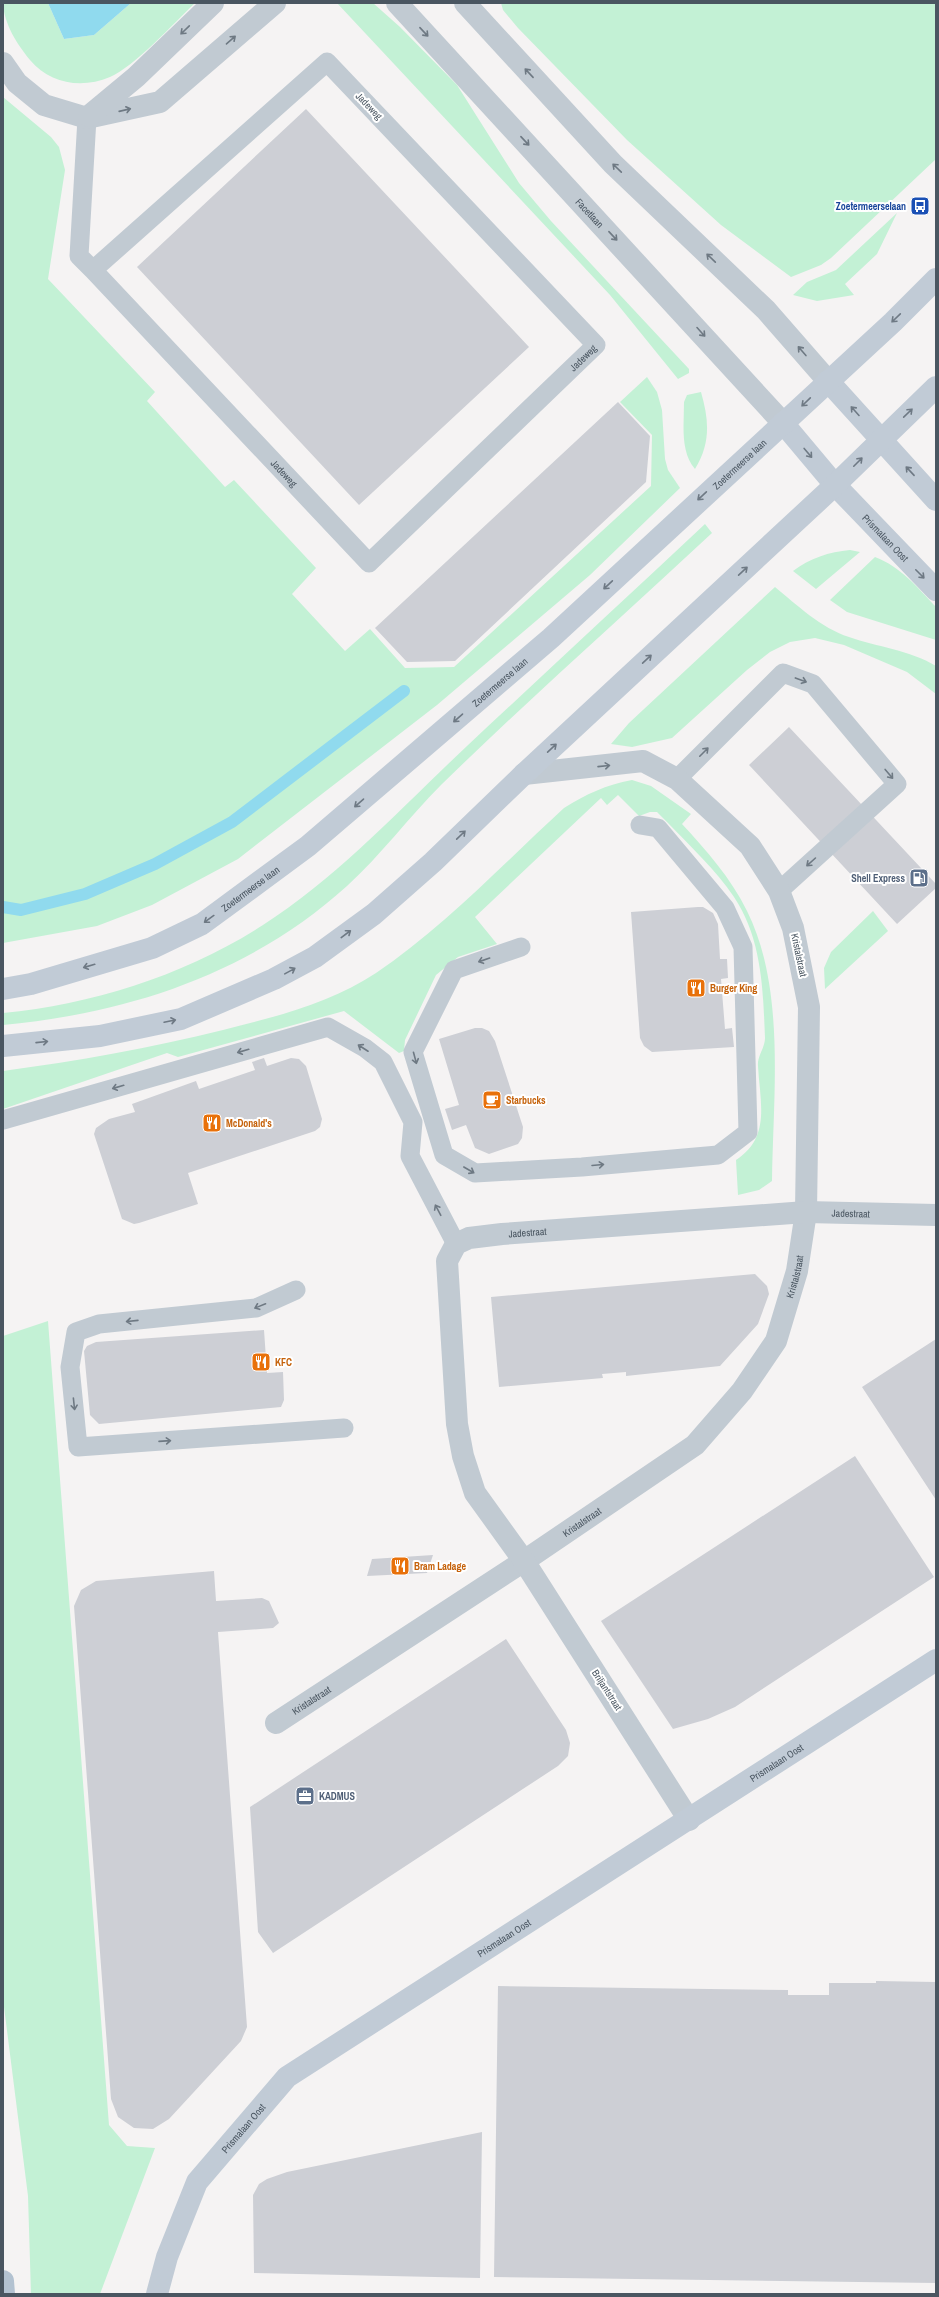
<svg xmlns="http://www.w3.org/2000/svg" width="939" height="2297" font-family="'Archivo Narrow',sans-serif">
  <rect width="100%" height="100%" fill="#f5f3f3"/>
  <path fill="#c3f1d5" d="M3,3H48L64,39L94,35L131,3H195C175,22 134,67 110,77C82,89 50,84 30,60C17,44 4,24 3,3Z
    M337,3H373L400,27L457,85L519,183L551,221L689,369V373L678,379L610,295Z
    M501,3H936V159L831,258L821,265L791,277L721,225L627,140L518,28L503,10Z
    M3,97L51,137L59,147L65,170L48,279L155,392L147,401L225,487L234,480L316,568L292,594L345,651L370,629L405,668L454,667L651,486L652,435L620,402L647,377L657,392L662,410L665,459L668,470L680,488L590,575L437,705L238,859L152,905L97,926L3,943Z
    M897,213L877,254L845,284L854,295L817,301L793,295L807,282L836,270Z
    M701,392C709,420 711,443 695,469C680,451 684,425 684,402L687,395Z
    M705,524L712,533C622,617 529,699 441,785C409,817 381,855 347,886C251,973 130,1013 3,1025V1013C94,1004 185,975 263,925C338,877 402,807 467,746C546,672 626,598 705,524Z
    M850,550L860,552L816,589L793,571C810,558 829,552 850,550Z
    M875,557C901,567 917,587 936,607V640L847,612L830,600Z
    M775,587C797,605 821,628 849,637C877,647 910,650 936,666V694L907,672L844,645L815,638L790,642L770,652L747,670L672,738L632,747L611,744L629,723Z
    M632,780L651,786L691,814L682,824C706,850 731,878 747,911C786,989 773,1096 772,1181L759,1190L738,1195L736,1160C771,1137 760,1103 758,1066C757,1056 765,1048 765,1038C763,989 762,939 734,897C716,870 690,846 667,822L657,812H650L639,816L618,795L607,805L601,798L475,917L497,944L458,957L436,975L405,1040L404,1051L399,1053L344,1011L178,1057L167,1053L3,1109V1071C77,1061 151,1048 223,1030C275,1017 331,1003 376,973C443,928 504,863 564,808C586,794 606,785 632,780Z
    M873,911L888,931L825,989L824,968L831,952Z
    M48,1321L109,2125L127,2146L155,2148L100,2294H31L28,2196L3,1999V1336Z"/>
  <path fill="#90daee" d="M48,3H131L94,35L64,39Z"/>
  <g fill="none" stroke-linecap="round" stroke-linejoin="round">
    <path stroke="#90daee" stroke-width="12" d="M3,907L21,910L85,894L155,864L232,822L404,691"/>
  </g>
  <path fill="#cdcfd5" d="M306,109L529,347L359,505L137,267Z
    M618,402L650,436L646,482L455,661L407,662L375,628Z
    M789,727L936,884V888L897,924L749,765Z
    M698,907H703L713,913L718,924L720,959H727L728,978L721,979L725,1029L732,1028L734,1047L652,1052L644,1046L640,1038L631,912Z
    M475,1028H482L489,1031L495,1041L523,1127L522,1138L518,1144L489,1154L475,1148L466,1125L452,1130L445,1109L459,1105L439,1039Z
    M264,1058L267,1066L291,1058L299,1059L306,1066L322,1119L320,1127L315,1131L188,1173L198,1204L139,1223L134,1224L122,1219L94,1134L96,1128L109,1119L135,1112L132,1104L196,1081L199,1089L255,1070L252,1062Z
    M755,1274L767,1286L769,1294L758,1324L720,1366L626,1376V1372L602,1374L603,1378L499,1387L491,1297Z
    M264,1330L267,1373L283,1372L284,1400L281,1407L99,1424L90,1415L84,1351L87,1346L96,1342Z
    M936,1339V1500L862,1387Z
    M855,1456L934,1577L735,1707L708,1719L673,1729L601,1621Z
    M433,1555L427,1573L367,1576L372,1559Z
    M214,1571L216,1601L262,1598L269,1601L279,1623L273,1628L218,1632L247,2027L241,2041L169,2119L153,2129L134,2128L118,2117L111,2099L74,1606L81,1590L96,1581Z
    M506,1639L566,1730L570,1743L568,1756L558,1766L273,1953L258,1932L250,1807Z
    M876,1981L936,1982V2283L494,2277L498,1986L788,1990V1995H829V1983H876Z
    M482,2132L480,2278L254,2273L253,2195L259,2184L267,2179L287,2172Z"/>
  <g fill="none" stroke-linecap="round" stroke-linejoin="round">
    <g stroke="#c1cad2" stroke-width="19">
      <path id="s1" d="M87,118L79,256L93,270L369,563L596,345L327,62L93,270"/>
      <path d="M677,779L783,673L813,684L897,784L779,891"/>
      <path d="M521,947L454,970L413,1052L444,1155L475,1173L582,1167L718,1155L748,1132L743,947L725,908L658,828L640,825"/>
      <path d="M3,1120L328,1027L365,1048L383,1062L413,1122L410,1156L456,1244"/>
      <path d="M296,1290L256,1308L99,1324L76,1332L70,1367L78,1447L344,1428"/>
    </g>
    <g stroke="#c1cad2" stroke-width="22">
      <path id="s2" d="M397,3L783,423"/>
      <path d="M465,3L613,164L766,310L828,381"/>
      <path d="M3,63L17,83L44,105L87,118L160,102L275,3"/>
      <path d="M89,116L136,77L213,3"/>
      <path id="s3" d="M276,1723L524,1561L695,1445L742,1391L776,1341L797,1271L806,1212L809,1007L793,928L779,891L750,846L677,779L643,761L524,774"/>
      <path id="s4" d="M689,1820L524,1561L475,1493L463,1456L457,1424L447,1261L456,1244L469,1238L502,1234L806,1212L936,1215"/>
    </g>
    <g stroke="#c1cbd6" stroke-width="22">
      <path d="M828,381L936,500"/>
      <path id="s5" d="M783,423L835,485L936,590"/>
      <path id="s6" d="M3,989L31,984L152,948L202,924L308,846L551,638L893,322L936,279"/>
      <path d="M3,1046L100,1036L181,1019L274,979L315,957L374,914L433,862L524,774L835,485L936,387"/>
      <path id="s7" d="M157,2294L167,2257L197,2182L287,2077L936,1660"/>
    </g>
    <path stroke="#b3c2d1" stroke-width="22" d="M3,2281L4,2294"/>
  </g>
  <defs><path id="oneway-shaft" d="M-6 0H5M1.5-3L5.5 0L1.5 3" fill="none" stroke-width="1.6" stroke-linecap="round" stroke-linejoin="round"/></defs>
  <g stroke="#6e7983">
    <use href="#oneway-shaft" transform="translate(185 30) rotate(136)"/>
    <use href="#oneway-shaft" transform="translate(424 32) rotate(47)"/>
    <use href="#oneway-shaft" transform="translate(231 40) rotate(-41)"/>
    <use href="#oneway-shaft" transform="translate(529 73) rotate(-133)"/>
    <use href="#oneway-shaft" transform="translate(125 110) rotate(-13)"/>
    <use href="#oneway-shaft" transform="translate(525 141) rotate(47)"/>
    <use href="#oneway-shaft" transform="translate(617 168) rotate(-136)"/>
    <use href="#oneway-shaft" transform="translate(613 236) rotate(47)"/>
    <use href="#oneway-shaft" transform="translate(711 258) rotate(-136)"/>
    <use href="#oneway-shaft" transform="translate(701 332) rotate(48)"/>
    <use href="#oneway-shaft" transform="translate(802 351) rotate(-131)"/>
    <use href="#oneway-shaft" transform="translate(801 680) rotate(20)"/>
    <use href="#oneway-shaft" transform="translate(704 752) rotate(-45)"/>
    <use href="#oneway-shaft" transform="translate(604 766) rotate(-6)"/>
    <use href="#oneway-shaft" transform="translate(889 774) rotate(50)"/>
    <use href="#oneway-shaft" transform="translate(811 862) rotate(138)"/>
    <use href="#oneway-shaft" transform="translate(484 960) rotate(161)"/>
    <use href="#oneway-shaft" transform="translate(363 1048) rotate(-147)"/>
    <use href="#oneway-shaft" transform="translate(243 1051) rotate(164)"/>
    <use href="#oneway-shaft" transform="translate(415 1058) rotate(75)"/>
    <use href="#oneway-shaft" transform="translate(118 1087) rotate(164)"/>
    <use href="#oneway-shaft" transform="translate(598 1165) rotate(-5)"/>
    <use href="#oneway-shaft" transform="translate(469 1170) rotate(30)"/>
    <use href="#oneway-shaft" transform="translate(438 1210) rotate(-118)"/>
    <use href="#oneway-shaft" transform="translate(260 1306) rotate(158)"/>
    <use href="#oneway-shaft" transform="translate(132 1321) rotate(174)"/>
    <use href="#oneway-shaft" transform="translate(74 1404) rotate(84)"/>
    <use href="#oneway-shaft" transform="translate(165 1441) rotate(-4)"/>
  </g>
  <g stroke="#6e7984">
    <use href="#oneway-shaft" transform="translate(896 318) rotate(136)"/>
    <use href="#oneway-shaft" transform="translate(806 402) rotate(136)"/>
    <use href="#oneway-shaft" transform="translate(855 411) rotate(-132)"/>
    <use href="#oneway-shaft" transform="translate(908 413) rotate(-44)"/>
    <use href="#oneway-shaft" transform="translate(808 453) rotate(50)"/>
    <use href="#oneway-shaft" transform="translate(858 462) rotate(-45)"/>
    <use href="#oneway-shaft" transform="translate(910 471) rotate(-133)"/>
    <use href="#oneway-shaft" transform="translate(702 496) rotate(137)"/>
    <use href="#oneway-shaft" transform="translate(743 571) rotate(-43)"/>
    <use href="#oneway-shaft" transform="translate(920 574) rotate(45)"/>
    <use href="#oneway-shaft" transform="translate(608 585) rotate(137)"/>
    <use href="#oneway-shaft" transform="translate(647 659) rotate(-43)"/>
    <use href="#oneway-shaft" transform="translate(458 718) rotate(139)"/>
    <use href="#oneway-shaft" transform="translate(552 748) rotate(-43)"/>
    <use href="#oneway-shaft" transform="translate(359 803) rotate(139)"/>
    <use href="#oneway-shaft" transform="translate(461 835) rotate(-44)"/>
    <use href="#oneway-shaft" transform="translate(209 919) rotate(144)"/>
    <use href="#oneway-shaft" transform="translate(346 934) rotate(-37)"/>
    <use href="#oneway-shaft" transform="translate(89 966) rotate(164)"/>
    <use href="#oneway-shaft" transform="translate(290 971) rotate(-29)"/>
    <use href="#oneway-shaft" transform="translate(170 1021) rotate(-12)"/>
    <use href="#oneway-shaft" transform="translate(42 1042) rotate(-6)"/>
  </g>
  <defs>
    <symbol id="bus-square" viewBox="-11 -11 22 22"><rect x="-9" y="-9" width="18" height="18" rx="4" fill="#1a4fb4" stroke="#fff"/><path d="M-5-6H5V4H4V6H2V4H-2V6H-4V4H-5ZM-3.5-4V0h7V-4ZM-3.5 1.2v1.5H-2V1.2ZM2 1.2v1.5H3.5V1.2Z" fill="#fff"/></symbol>
    <symbol id="fuel-square" viewBox="-11 -11 22 22"><rect x="-9" y="-9" width="18" height="18" rx="4" fill="#5c6f8a" stroke="#fff"/><path d="M-5.5-6h7V0h2V4h1.3V-2.5L3-4.5l.8-.8L6-3V5H2.5V1h-1V6h-7ZM-4.2-4.7v3.2H.2V-4.7Z" fill="#fff"/></symbol>
    <symbol id="restaurant-square" viewBox="-11 -11 22 22"><rect x="-9" y="-9" width="18" height="18" rx="4" fill="#e8710a" stroke="#fff"/><path d="M-5-6h1v4h1v-4h1v4h1v-4h1v5L-1.5 .5V6h-2V.5L-5-1ZM5-6V6H3V1.5H1.5Q1.5-4 5-6Z" fill="#fff"/></symbol>
    <symbol id="cafe-square" viewBox="-11 -11 22 22"><rect x="-9" y="-9" width="18" height="18" rx="4" fill="#e8710a" stroke="#fff"/><path d="M-5.5-4.5H6V0H3Q3 3.5 0 3.5H-2.5Q-5.5 3.5-5.5 0ZM3-3.2v2h1.7v-2ZM-6 4.5H4V6H-6Z" fill="#fff"/></symbol>
    <symbol id="office-square" viewBox="-11 -11 22 22"><rect x="-9" y="-9" width="18" height="18" rx="4" fill="#5c6f8a" stroke="#fff"/><path d="M-6-3h4V-5.5h4V-3h4V5H-6ZM-1-4.5V-3h2v-1.5ZM-6 0V1H6V0Z" fill="#fff"/></symbol>
  </defs>
  <g fill-rule="evenodd">
    <use href="#bus-square" x="909" y="195" width="22" height="22"/>
    <use href="#fuel-square" x="908" y="867" width="22" height="22"/>
    <use href="#restaurant-square" x="685" y="977" width="22" height="22"/>
    <use href="#cafe-square" x="481" y="1089" width="22" height="22"/>
    <use href="#restaurant-square" x="201" y="1112" width="22" height="22"/>
    <use href="#restaurant-square" x="250" y="1351" width="22" height="22"/>
    <use href="#restaurant-square" x="389" y="1555" width="22" height="22"/>
    <use href="#office-square" x="294" y="1785" width="22" height="22"/>
  </g>
  <g text-anchor="middle" dominant-baseline="central" stroke-width="4" stroke-linejoin="round" paint-order="stroke">
    <g font-size="10" fill="#4a5661" stroke="#fff">
      <text transform="translate(369 106) rotate(46)">Jadeweg</text>
      <text stroke="none"><textPath href="#s2" startOffset="285">Facetlaan</textPath></text>
      <text stroke="none"><textPath href="#s1" startOffset="857">Jadeweg</textPath></text>
      <text stroke="none"><textPath href="#s6" startOffset="918">Zoetermeerse laan</textPath></text>
      <text stroke="none"><textPath href="#s1" startOffset="437">Jadeweg</textPath></text>
      <text stroke="none"><textPath href="#s5" startOffset="154">Prismalaan Oost</textPath></text>
      <text stroke="none"><textPath href="#s6" startOffset="594">Zoetermeerse laan</textPath></text>
      <text stroke="none"><textPath href="#s6" startOffset="270">Zoetermeerse laan</textPath></text>
      <text transform="translate(799 955) rotate(78)">Kristalstraat</text>
      <text stroke="none"><textPath href="#s4" startOffset="1042">Jadestraat</textPath></text>
      <text stroke="none"><textPath href="#s4" startOffset="718">Jadestraat</textPath></text>
      <text stroke="none"><textPath href="#s3" startOffset="702">Kristalstraat</textPath></text>
      <text stroke="none"><textPath href="#s3" startOffset="366">Kristalstraat</textPath></text>
      <text transform="translate(607 1690) rotate(57)">Briljantstraat</text>
      <text stroke="none"><textPath href="#s3" startOffset="42">Kristalstraat</textPath></text>
      <text stroke="none"><textPath href="#s7" startOffset="839">Prismalaan Oost</textPath></text>
      <text stroke="none"><textPath href="#s7" startOffset="515">Prismalaan Oost</textPath></text>
      <text stroke="none"><textPath href="#s7" startOffset="190">Prismalaan Oost</textPath></text>
    </g>
    <g font-size="10" font-weight="bold" fill="#164399" stroke="#fff" text-anchor="end">
      <text x="906" y="206">Zoetermeerselaan</text>
    </g>
    <g font-size="10" font-weight="bold" fill="#4e5e75" stroke="#fff" text-anchor="end">
      <text x="905" y="878">Shell Express</text>
      <text x="319" y="1796" text-anchor="start">KADMUS</text>
    </g>
    <g font-size="10" font-weight="bold" fill="#c56008" stroke="#fff" text-anchor="start">
      <text x="710" y="988">Burger King</text>
      <text x="506" y="1100">Starbucks</text>
      <text x="226" y="1123">McDonald's</text>
      <text x="275" y="1362">KFC</text>
      <text x="414" y="1566">Bram Ladage</text>
    </g>
  </g>
  <rect width="939" height="2297" fill="none" stroke="#4a5661" stroke-width="8"/>
</svg>
